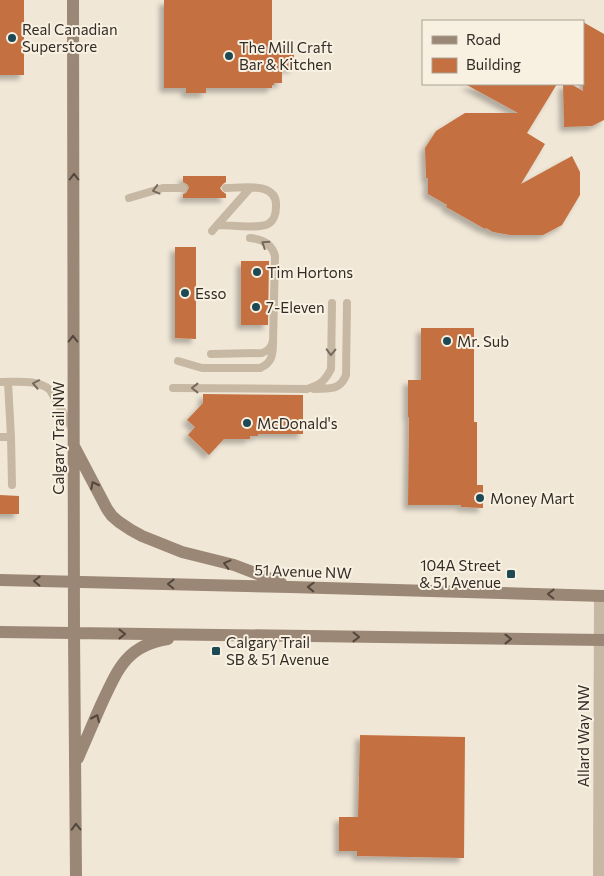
<svg xmlns="http://www.w3.org/2000/svg" width="604" height="876" font-family="Commissioner,sans-serif">
  <defs>
    <filter id="shadow"><feDropShadow dx="-4.5" dy="4.5" stdDeviation="2.5" flood-color="#0004"/></filter>
  </defs>
  <rect width="100%" height="100%" fill="#f0e7d7"/>
  <path fill="#c47041" filter="url(#shadow)" d="M0,0H24V75H0Z
    M164,0H272V45H294V68H282V83H274V85H272V88H206V93H186V88H164Z
    M583,22L604,34V120L592,126L564,127L563,84H571L583,91Z
    M465,84H557L527,133L545,144L521,184L572,156L580,172V195L562,225L543,235H510L493,232L486,228L485,229L446,207L447,205L428,194V178H426L425,148L436,131L465,113H518Z
    M183,176H226V182L223,184L220,188L222,191L226,194V198H183V194L186,193L189,188L188,185L183,182Z
    M175,247H196V339L175,338Z
    M241,261H269L268,325H241Z
    M421,328H474V422H477V485H483V508L461,507V505H408L409,417H408V380H421Z
    M203,394L303,395V434H258V436H250V439H224L209,455L188,435L195,427L187,420L203,403Z
    M0,495L19,496V514H0Z
    M360,735L465,737L464,858L357,856V851H339V817H358Z"/>
  <g fill="none" stroke-linecap="round" stroke-linejoin="round">
    <path stroke="#c7b8a3" stroke-width="8" d="M129,198L163,188H183
      M218,225C230,225 259,229 268,224C274,221 276,213 276,207C278,181 242,188 226,188
      M212,231L250,188
      M211,354L262,353C268,351 271,348 273,341L275,256C272,244 262,239 250,238
      M178,361L202,368H260C272,363 273,355 273,342
      M0,382C16,382 37,379 50,390L72,428
      M8,382L11,437L12,485
      M173,388L307,389C320,385 325,381 331,369L332,303
      M314,389C329,388 340,391 346,375L347,303
      M0,437H11"/>
    <path stroke="#c7b8a3" stroke-width="12" d="M599,876L600,596"/>
    <path stroke="#9b8775" stroke-width="12" d="M73,0L74,634L76,876
      M75,448L107,509L112,516L119,522L131,530L142,536L182,552L234,565L281,583
      M0,580L290,587L604,596
      M0,632L604,640
      M78,758C86,740 93,723 101,705C117,671 126,645 168,639"/>
  </g>
  <defs><path id="oneway-chevron" d="M-2-3.5L2.5 0L-2 3.5" fill="none" stroke-width="1.6" stroke-linecap="round" stroke-linejoin="round" transform="scale(1.25)"/></defs>
  <g stroke="#52473d">
    <use href="#oneway-chevron" transform="translate(74 177) rotate(-90)"/>
    <use href="#oneway-chevron" transform="translate(73 339) rotate(-90)"/>
    <use href="#oneway-chevron" transform="translate(94 485) rotate(-117)"/>
    <use href="#oneway-chevron" transform="translate(227 564) rotate(-166)"/>
    <use href="#oneway-chevron" transform="translate(37 581) rotate(-179)"/>
    <use href="#oneway-chevron" transform="translate(171 584) rotate(-179)"/>
    <use href="#oneway-chevron" transform="translate(311 587) rotate(-178)"/>
    <use href="#oneway-chevron" transform="translate(551 594) rotate(-179)"/>
    <use href="#oneway-chevron" transform="translate(122 634)"/>
    <use href="#oneway-chevron" transform="translate(356 637) rotate(1)"/>
    <use href="#oneway-chevron" transform="translate(508 639)"/>
    <use href="#oneway-chevron" transform="translate(96 718) rotate(-66)"/>
    <use href="#oneway-chevron" transform="translate(76 827) rotate(-91)"/>
  </g>
  <g stroke="#766a5e">
    <use href="#oneway-chevron" transform="translate(156 190) rotate(165)"/>
    <use href="#oneway-chevron" transform="translate(265 244) rotate(-147)"/>
    <use href="#oneway-chevron" transform="translate(331 352) rotate(91)"/>
    <use href="#oneway-chevron" transform="translate(36 384) rotate(-169)"/>
    <use href="#oneway-chevron" transform="translate(195 388) rotate(-180)"/>
  </g>
  <g fill="#1c4953" stroke="#f8f1e2" stroke-width="2">
    <circle cx="12" cy="38" r="5"/>
    <circle cx="229" cy="56" r="5"/>
    <circle cx="257" cy="272" r="5"/>
    <circle cx="185" cy="293" r="5"/>
    <circle cx="256" cy="307" r="5"/>
    <circle cx="447" cy="341" r="5"/>
    <circle cx="247" cy="423" r="5"/>
    <circle cx="480" cy="498" r="5"/>
    <rect x="506" y="569" width="10" height="10" rx="2.5"/>
    <rect x="211" y="646" width="10" height="10" rx="2.5"/>
  </g>
  <g text-anchor="middle" dominant-baseline="central" stroke-width="4" stroke-linejoin="round" paint-order="stroke">
    <g font-size="15" fill="#332b25" stroke="#f8f1e2" text-anchor="start">
      <text x="22" y="29">Real Canadian<tspan x="22" dy="17">Superstore</tspan></text>
      <text x="239" y="47">The Mill Craft<tspan x="239" dy="17">Bar &amp; Kitchen</tspan></text>
      <text x="267" y="272">Tim Hortons</text>
      <text x="195" y="293">Esso</text>
      <text x="266" y="307">7-Eleven</text>
      <text x="457" y="341">Mr. Sub</text>
      <text x="257" y="423">McDonald's</text>
      <text x="490" y="498">Money Mart</text>
      <text x="501" y="565" text-anchor="end">104A Street<tspan x="501" dy="17">&amp; 51 Avenue</tspan></text>
      <text x="226" y="642">Calgary Trail<tspan x="226" dy="17">SB &amp; 51 Avenue</tspan></text>
    </g>
    <g font-size="15" fill="#332b25" stroke="#f8f1e2">
      <text transform="translate(58 438) rotate(-90)">Calgary Trail NW</text>
      <text transform="translate(303 571) rotate(2)">51 Avenue NW</text>
      <text transform="translate(583 736) rotate(-90)">Allard Way NW</text>
    </g>
  </g>
  <rect x="422" y="20" width="162" height="65" fill="#f8f1e2" stroke="#a9a296"/>
  <rect x="432" y="36" width="25" height="8" fill="#9b8775" stroke="#a9a296"/>
  <text x="466" y="45" font-size="15" fill="#332b25">Road</text>
  <rect x="432" y="58" width="25" height="15" fill="#c47041" stroke="#a9a296"/>
  <text x="466" y="70" font-size="15" fill="#332b25">Building</text>
</svg>
